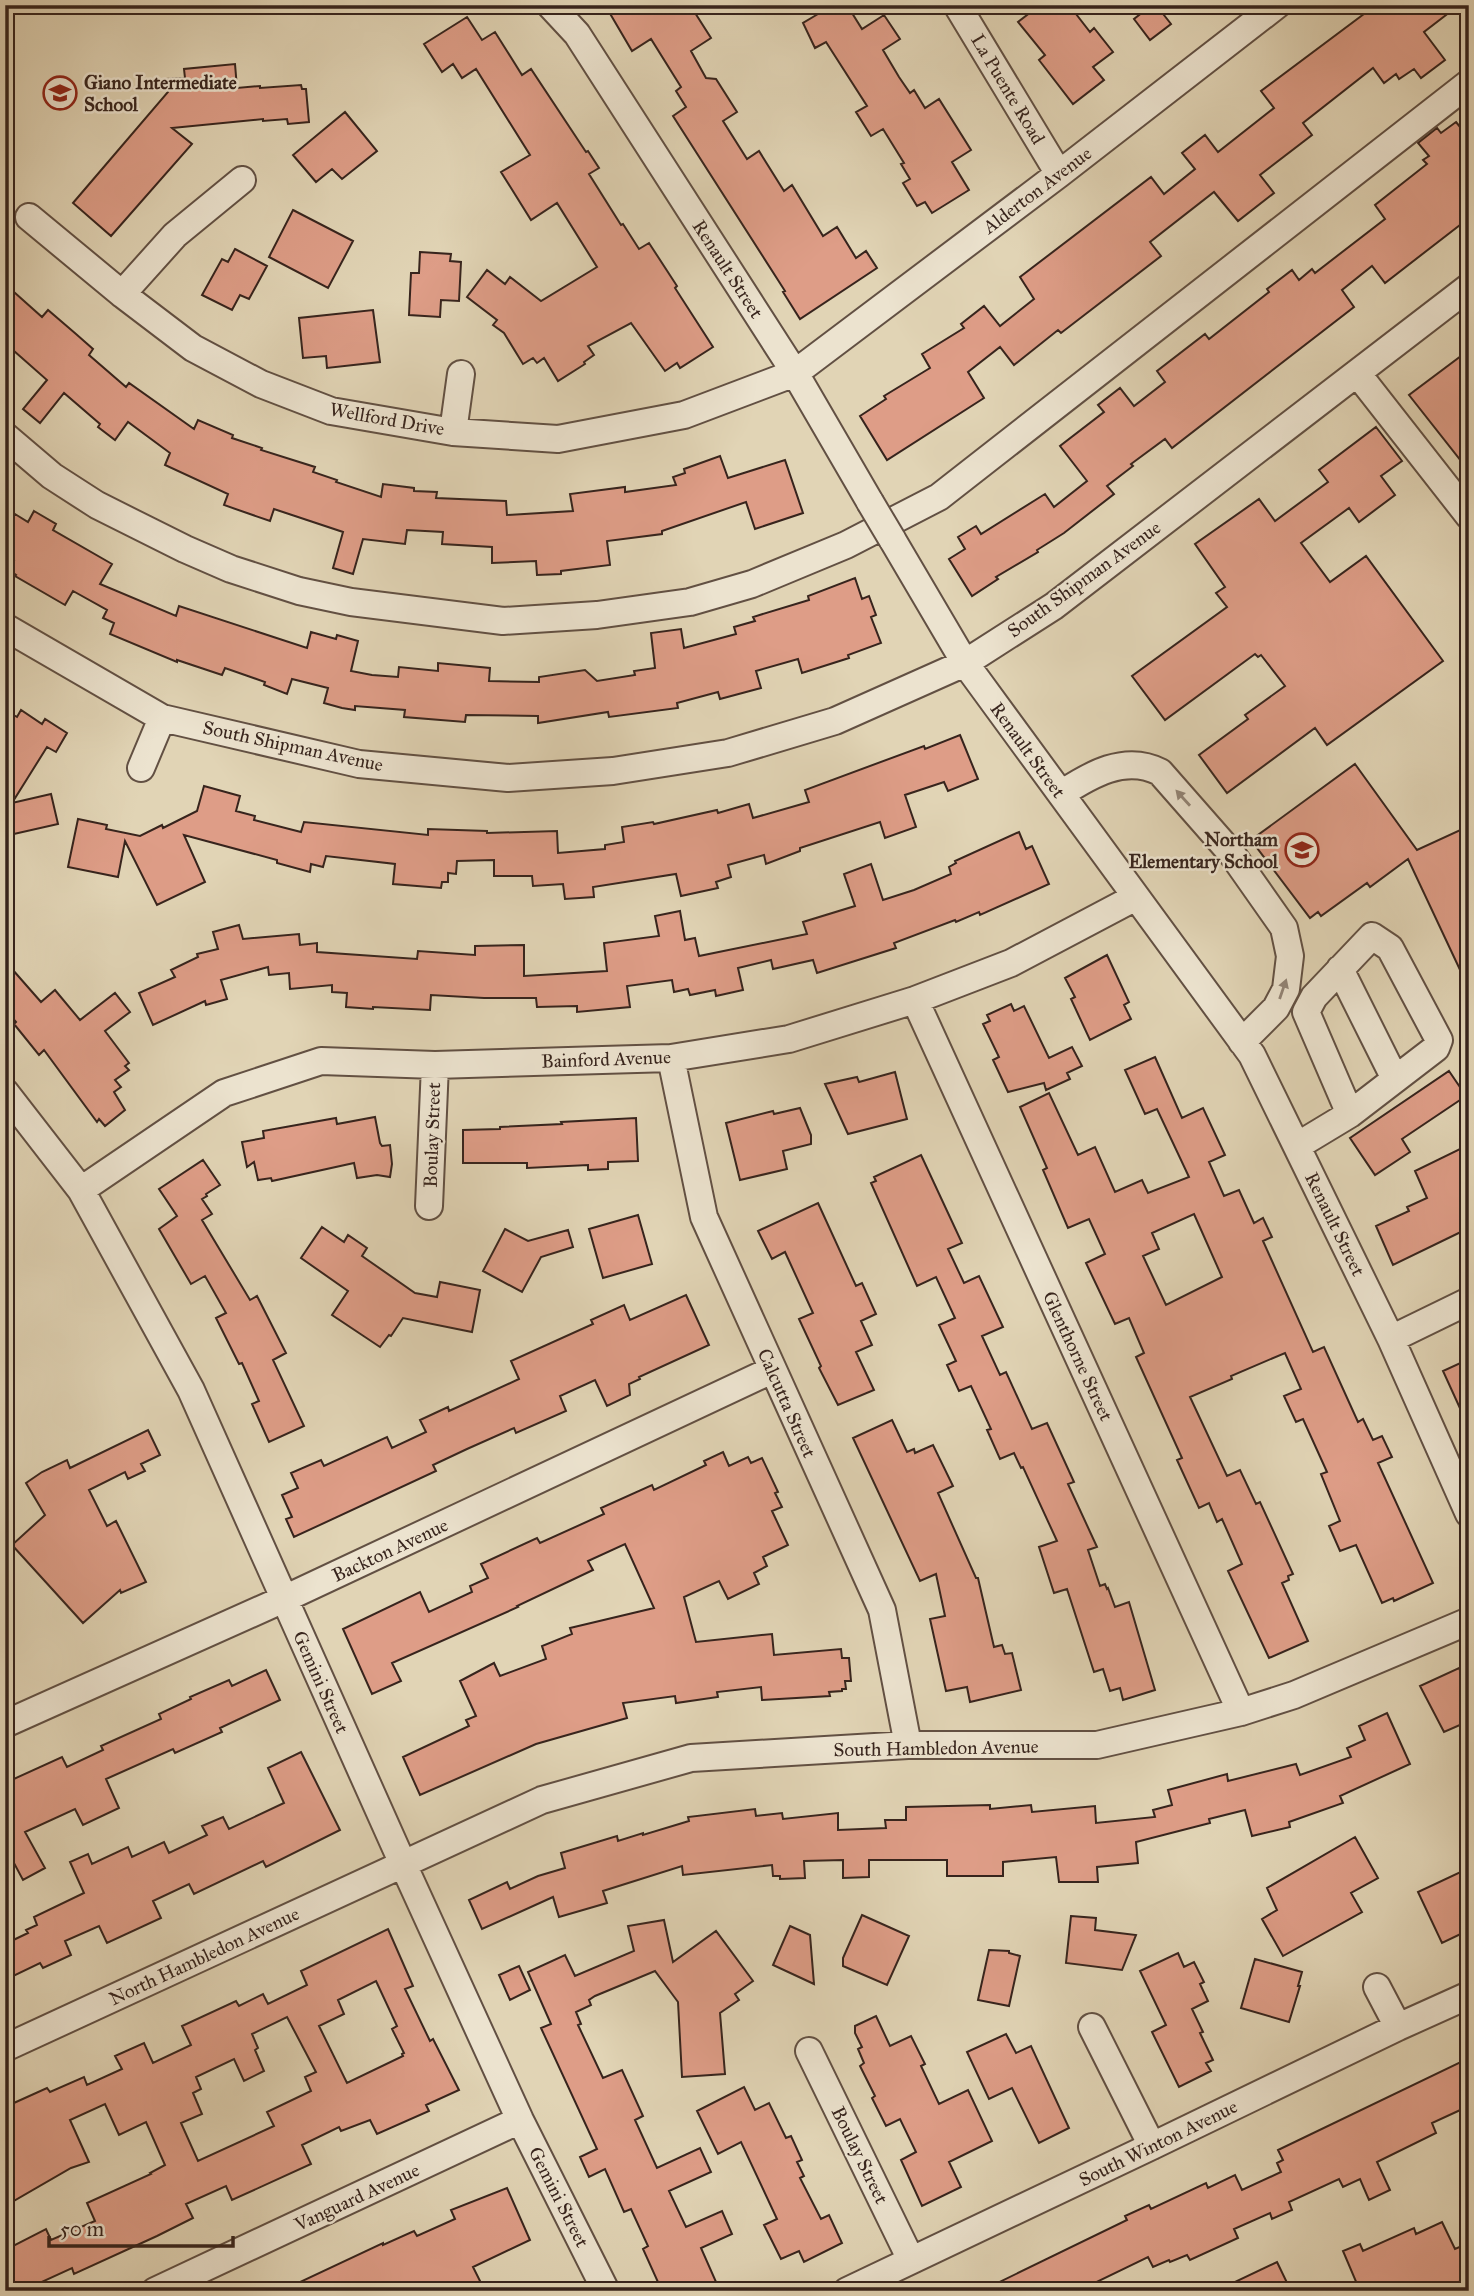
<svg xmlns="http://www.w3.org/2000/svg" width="1474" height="2296" font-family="'IM FELL Great Primer',serif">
  <rect width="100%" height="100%" fill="#e1d4b5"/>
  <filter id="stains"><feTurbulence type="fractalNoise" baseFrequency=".00286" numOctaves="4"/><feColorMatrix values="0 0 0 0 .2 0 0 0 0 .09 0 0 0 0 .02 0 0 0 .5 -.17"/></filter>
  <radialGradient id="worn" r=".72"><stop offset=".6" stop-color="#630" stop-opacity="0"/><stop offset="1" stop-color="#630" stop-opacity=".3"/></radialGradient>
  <path fill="#de9d87" stroke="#37241d" stroke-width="2" fill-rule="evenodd" d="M605,5H690L711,38L691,51L706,78L716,79L737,112L723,121L747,159L759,151L784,191L792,185L823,236L837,227L856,258L866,251L877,268L800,319L783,292L785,291L673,116L686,107L676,91L681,87L651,39L632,51Z
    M813,5H847L862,29L884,15L900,39L883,50L899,77L910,93L914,90L925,108L939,99L971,150L952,162L969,190L932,213L925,202L917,206L903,183L910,179L901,164L904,163L883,129L871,136L856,112L867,106L826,42L815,48L803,23L818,14Z
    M1040,5H1069L1090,32L1094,28L1113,52L1093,67L1104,80L1073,104L1039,60L1045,55L1018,22Z
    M1152,5H1156L1171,24L1150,40L1134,19Z
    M1376,5H1459L1424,32L1445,60L1421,78L1414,69L1399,79L1396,74L1384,83L1373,68L1303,123L1312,135L1260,175L1274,193L1238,221L1214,192L1150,242L1161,256L1061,333L1058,330L1014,365L1000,347L968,372L984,398L887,460L860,416L886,399L884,396L930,368L922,354L964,328L961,324L984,306L1000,326L1034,299L1020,277L1151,177L1164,194L1195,169L1182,153L1205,135L1218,152L1274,108L1261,91Z
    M467,17L482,40L495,32L522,75L531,69L586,152L588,151L599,168L589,174L621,225L623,224L639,249L649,243L677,286L675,288L713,347L680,368L677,363L665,371L631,323L588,346L594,355L584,362L585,364L558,381L544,358L537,363L533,358L523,364L504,333L493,325L497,320L467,297L487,270L505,284L510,277L541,301L597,267L557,203L531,220L501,172L530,155L476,69L462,78L453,64L442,72L424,44Z
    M235,64L237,88L260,86V88L301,85L302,89H306L309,122L288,124L287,119L263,121V119L172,128L192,144L111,236L73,203L168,92L167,79L185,78L184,69Z
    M345,112L377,151L342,179L332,169L316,182L293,155Z
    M1456,122L1469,138V218L1385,283L1372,266L1342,290L1354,307L1172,448L1165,439L1131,464L1133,466L1107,486L1114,494L1064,533L1037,550L1038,552L996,577L998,579L972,596L949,559L965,549L958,537L976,526L981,534L1045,494L1054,507L1087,481L1060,446L1104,412L1098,405L1120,388L1134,406L1165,382L1157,371L1205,334L1209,339L1269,292L1267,289L1292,270L1299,280L1312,269L1315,273L1385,219L1375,205L1427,164L1423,160L1429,156L1418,143L1437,128L1441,133Z
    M293,210L353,241L328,288L269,257Z
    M235,249L267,266L249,299L240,295L232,310L202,295L222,259L228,262Z
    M420,252L451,254L450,261L461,262L459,301L441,300L440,317L409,315L411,273H419Z
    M5,284L42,317L48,310L76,334L93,349L89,355L126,387L129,383L194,429L198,420L233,435L232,438L262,448L261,450L315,467L313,472L337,480L336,482L381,497L383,484L414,488V491L437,492L436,498L506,501L507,515L573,511L570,494L625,487V492L676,485L673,477L685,473L684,469L720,456L728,478L785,460L803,513L755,529L746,502L662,531V534L607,541L610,565L561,571V574L537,575L536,561L492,563V547L442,544L443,532L407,530L405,544L363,539L353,574L333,568L343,532L274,509L270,521L224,505L228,494L165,465L170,453L128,422L115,440L98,427L100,424L64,393L40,423L23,409L47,380L5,343Z
    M373,310L380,362L327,368L326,356L303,358L299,318Z
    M1469,350V471L1409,395Z
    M1376,427L1402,461L1381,476L1395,495L1359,522L1349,508L1301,543L1330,582L1366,556L1443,661L1327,745L1315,728L1227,793L1199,755L1248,719L1245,715L1285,686L1261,655L1258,657L1255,654L1165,720L1132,676L1227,607L1216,593L1225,587L1195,544L1259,499L1275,521L1328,482L1319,470Z
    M34,511L56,524L53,530L112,564L100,584L176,616L179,606L307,648L311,632L336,639L337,635L358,641L351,671L372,675L398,677L399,667L438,671V663L490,668L489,681L539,682V677L585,670L597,681L635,675L634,671L655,668L651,633L681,629L684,648L736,634L734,627L755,621L753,617L809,600L808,596L855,578L862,599L869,596L876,615L871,617L881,643L848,655L849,658L802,673L798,659L756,671L761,688L720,699L718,692L677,703L678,708L609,717L608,712L538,723V716L466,715L465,722L404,717L405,710L355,706V710L342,708L324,703L328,688L292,679L287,694L264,685L265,682L225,668L222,675L177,660V662L110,634L114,623L103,618L107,610L73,591L65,605L15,576L16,575L9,570L14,561L5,555V530L15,514L28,522Z
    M5,710L17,717L21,710L42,724L45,719L67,733L56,752L47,747L12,803L51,794L58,824L5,836Z
    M960,735L978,779L948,791L944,782L905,795L916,827L885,838L880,822L800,848V851L766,864L764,855L728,865L731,877L716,882L718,888L681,896L676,874L593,887L594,897L565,899L563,884L533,886L532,876H494V860L457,861L456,874L448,873V882H442L441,888L393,884L395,864L326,856L323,867L311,864L310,872L277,863V860L184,835L205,882L157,905L125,841L118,877L68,867L78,819L107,825L106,829L140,836L162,825L163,828L197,811L204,786L240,796L236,811L255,816L254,820L301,832L304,822L428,835V829L487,831V833L557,831L558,853L605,849V845L624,842L622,827L653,822L654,824L717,810L718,813L749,804L753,818L809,802L805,790L924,746L925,749Z
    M1355,764L1417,850L1469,826V989L1408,859L1370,887L1367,883L1321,916L1318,912L1310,918L1251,840Z
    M1019,832L1026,849L1032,846L1049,884L980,915L979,912L956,922L955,920L894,943L896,948L817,973L813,960L773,969L771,960L738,968L743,990L716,996L715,990L690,995L688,989L674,992L672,980L627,986L630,1007L577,1012V1006L537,1007L536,998H484L431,995L430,1010L373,1007V1009L346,1007L347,993L332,992V985L290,989L289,973L269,975L268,967L221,980L227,999L206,1005L205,1001L153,1025L139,993L175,977L171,970L198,957L197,954L218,949L213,932L239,925L243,939L299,934L300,945L317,943V952L417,959L418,951L475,955V946L524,945V976L607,971L604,943L659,936L655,916L680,911L685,940L695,938L699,956L807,934L803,922L855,906L844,874L871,864L883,900L914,890L951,874L949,867L956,863L955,861Z
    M1107,955L1129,1002L1124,1005L1131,1019L1090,1040L1071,999L1075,997L1065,978Z
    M5,961L41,1002L55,990L80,1020L115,993L130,1012L105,1031L129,1063L125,1066L129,1070L115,1080L121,1087L114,1092L125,1110L105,1126L99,1119L97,1122L44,1050L39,1055L14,1024L16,1022L5,1009Z
    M1011,1004L1014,1011L1024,1006L1049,1058L1072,1047L1082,1066L1067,1073L1070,1079L1046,1090L1044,1083L1008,1092L993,1060L999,1057L983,1024L990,1021L987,1015Z
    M1155,1057L1182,1118L1203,1108L1225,1155L1209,1162L1224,1196L1239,1190L1254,1223L1263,1218L1272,1237L1263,1241L1313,1352L1324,1347L1358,1422L1363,1419L1373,1440L1382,1436L1392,1457L1378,1463L1433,1583L1394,1601L1393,1598L1382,1603L1356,1545L1340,1551L1329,1526L1340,1521L1321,1474L1327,1472L1303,1419L1296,1422L1284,1396L1301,1389L1285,1353L1231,1376L1232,1379L1190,1397L1227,1476L1240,1470L1256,1504L1260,1502L1293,1574L1288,1576L1289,1580L1282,1583L1308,1641L1269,1658L1228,1571L1242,1564L1222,1519L1217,1522L1209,1503L1199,1508L1177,1460L1182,1458L1136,1357L1144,1353L1129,1318L1115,1324L1086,1263L1105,1254L1089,1219L1068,1228L1043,1170L1047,1168L1020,1107L1049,1093L1078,1155L1095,1147L1115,1192L1142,1180L1148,1193L1189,1177L1157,1109L1145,1114L1125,1070ZM1194,1214L1222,1277L1166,1305L1143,1256L1159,1249L1152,1233Z
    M1449,1071L1466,1096L1402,1139L1410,1152L1375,1175L1350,1138Z
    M895,1072L907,1119L848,1134L825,1084L857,1077L859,1082Z
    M800,1108L811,1135V1144L783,1151L787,1169L740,1180L726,1123L773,1111L774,1114Z
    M375,1117L380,1143L382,1146L390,1145L392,1164L390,1177L377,1175L357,1178L354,1163L272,1181L271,1178L258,1180L254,1162L247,1167L242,1142L264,1138L263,1131L336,1118L337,1124Z
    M636,1118L638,1161L608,1162V1169L588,1170V1165L527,1168V1163H463V1130L500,1129V1127L562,1124L561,1122Z
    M1464,1147L1469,1158V1228L1393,1265L1376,1226L1409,1211L1407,1207L1427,1198L1415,1171Z
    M921,1155L962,1243L948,1249L964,1283L979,1276L1003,1327L982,1336L1000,1375L1006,1372L1032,1429L1047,1423L1074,1482L1068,1484L1097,1547L1088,1550L1100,1586L1105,1584L1107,1589L1108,1588L1115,1607L1129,1602L1155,1690L1123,1700L1120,1688L1110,1691L1103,1669L1094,1672L1067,1589L1054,1593L1039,1547L1057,1541L1023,1467L1021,1468L1014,1453L1000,1459L987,1430L991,1429L971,1386L959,1391L947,1365L956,1361L939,1325L955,1318L936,1277L917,1286L871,1183L876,1181L874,1177Z
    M203,1160L220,1185L206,1194L207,1196L202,1199L212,1214L202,1220L250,1300L257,1296L286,1353L273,1360L304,1426L269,1442L252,1404L259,1401L242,1363L239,1364L216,1318L226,1313L205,1276L191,1284L159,1229L177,1216L159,1189Z
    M818,1203L856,1286L862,1283L876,1314L861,1321L872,1345L856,1352L874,1390L838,1405L819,1368L821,1366L799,1319L813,1313L785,1252L772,1259L758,1231Z
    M638,1215L652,1264L603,1278L589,1229Z
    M322,1227L344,1242L348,1235L367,1248L362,1256L415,1293L437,1297L440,1282L480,1290L472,1332L403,1318L391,1336L389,1335L380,1347L332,1315L348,1291L301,1258Z
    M505,1229L528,1241L568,1230L573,1247L541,1257L522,1292L483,1271Z
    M686,1295L709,1345L639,1377L640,1379L629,1384L630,1395L607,1406L595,1380L560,1396L566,1411L516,1433L514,1428L467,1449L433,1465L436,1471L294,1537L286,1519L292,1517L282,1495L298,1488L291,1473L321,1460L324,1466L387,1437L392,1448L426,1432L420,1420L448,1407L449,1411L519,1379L511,1361L593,1324L591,1320L624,1305L630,1320Z
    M1469,1359V1428L1443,1371Z
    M892,1420L907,1452L914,1449L915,1453L933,1445L953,1486L938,1493L976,1578H978L994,1647L1002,1645L1005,1654L1012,1653L1021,1690L970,1702L967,1687L946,1691L930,1619L945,1616L936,1574L920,1581L853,1438Z
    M148,1430L160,1455L141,1464L145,1471L128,1479L125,1472L89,1490L107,1526L116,1521L146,1582L121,1593L120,1590L83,1623L12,1545L45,1515L26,1483L42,1472L67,1460L70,1468Z
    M723,1452L729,1466L748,1457L751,1463L762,1458L778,1492L775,1493L782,1507L772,1511L788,1545L763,1557L767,1566L754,1573L759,1584L728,1599L719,1581L684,1597L696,1642L772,1634L774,1655L841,1649L842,1658H849L851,1681H845L846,1689H842V1691L829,1692L830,1696L762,1700L761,1687L717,1692L718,1697L676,1703L675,1696L623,1703L627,1718L536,1744L420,1795L403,1757L469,1726L466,1720L476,1716L460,1681L494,1663L500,1676L546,1659L542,1646L572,1634L570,1628L654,1608L625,1544L588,1561L593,1570L517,1606L518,1607L392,1663L401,1681L372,1694L343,1629L420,1592L429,1612L472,1592L470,1586L488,1578L481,1564L537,1538L540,1543L604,1514L601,1508L652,1485L654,1490L706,1465L704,1461Z
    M1459,1668L1469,1691V1721L1444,1732L1420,1686Z
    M266,1670L280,1700L220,1728L222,1732L175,1753L173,1749L106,1779L119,1808L83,1825L75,1809L25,1832L45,1868L23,1880L7,1850L11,1848L7,1840L5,1841V1783L62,1757L67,1767L103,1750L101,1746L161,1719L159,1714L191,1699L190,1697L229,1680L232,1686Z
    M1387,1713L1410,1764L1340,1796L1343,1803L1289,1822L1290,1827L1252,1836L1245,1810L1209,1819L1210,1823L1136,1842L1138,1863L1097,1867L1098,1882H1059L1056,1857L1003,1862V1876H947V1860H869V1877L843,1878V1860L804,1861L805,1878L780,1879V1876H773L772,1865L683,1875L682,1866L603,1891L607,1903L559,1917L553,1897L482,1929L469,1900L507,1882L510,1889L538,1876L565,1868L561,1853L617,1836L618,1841L643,1833V1835L689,1821L688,1817L755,1809L756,1816L782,1813L783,1819L838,1813V1830L886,1828L885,1820H906V1807L990,1805V1809L1031,1805L1032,1812L1095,1806L1096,1823L1155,1817L1153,1810L1172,1805L1168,1790L1227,1774L1228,1781L1296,1764L1300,1775L1351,1757L1347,1748L1365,1740L1359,1726Z
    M301,1752L340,1830L266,1867L263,1861L194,1894L189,1884L153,1901L161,1918L107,1943L99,1926L65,1941L71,1955L43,1968L40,1963L5,1980V1944L28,1933L26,1930L37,1925L34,1917L84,1893L70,1862L88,1854L92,1864L128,1847L132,1857L164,1842L169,1853L207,1835L202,1826L223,1817L229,1829L284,1803L268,1768Z
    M1355,1837L1378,1878L1351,1893L1362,1912L1283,1956L1262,1919L1277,1910L1267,1888Z
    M1469,1868V1930L1442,1943L1418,1892Z
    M862,1915L909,1936L887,1985L843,1966V1958Z
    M1071,1916L1096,1918L1095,1930L1136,1935L1122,1970L1066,1963Z
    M664,1920L673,1962L716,1931L753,1981L735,1994L739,2000L720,2013L725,2074L682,2077L678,2002L655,1971L595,1996L589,2000L591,2005L576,2012L581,2024L578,2025L603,2078L622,2070L643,2116L635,2120L657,2168L700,2148L711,2172L669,2191L686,2227L722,2211L732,2234L701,2248L720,2291H685L681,2283L662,2291L643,2249L648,2246L631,2209L624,2212L605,2169L589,2177L580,2157L597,2149L541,2028L551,2024L528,1972L565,1955L575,1976L634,1951L628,1926Z
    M790,1926L810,1935L814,1984L773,1965Z
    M388,1929L413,1986L405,1989L430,2041L433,2039L459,2090L426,2105L429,2111L377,2134L370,2120L341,2131L339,2127L302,2145L311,2164L232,2200L226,2186L186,2204L193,2218L157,2236L74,2274L72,2268L22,2291H5V2250L46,2229L51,2240L95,2221L87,2203L151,2174L150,2173L165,2165L146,2122L119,2135L105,2104L70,2120L89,2162L71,2168L5,2206V2107L47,2088L50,2092L84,2077L87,2085L122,2069L115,2056L144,2043L153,2063L191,2045L182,2026L236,2001L239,2006L263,1994L268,2004L307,1985L301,1971ZM376,1981L397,2026L392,2029L404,2053L402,2054L403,2056L347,2083L319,2026L344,2014L338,2000ZM287,2017L316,2072L305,2077L311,2091L267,2112L274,2126L198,2161L181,2123L202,2114L193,2093L201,2089L196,2077L234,2059L244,2081L264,2071L255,2050L258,2048L252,2034Z
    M989,1950L1009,1951V1953L1020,1956L1009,2006L978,2000Z
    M1178,1953L1184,1967L1194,1962L1204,1982L1200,1984L1208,2001L1192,2009L1203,2032L1200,2033L1213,2060L1206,2063L1211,2071L1179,2087L1152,2032L1166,2025L1140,1971Z
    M1255,1959L1302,1972L1298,1986H1300L1289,2022L1241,2008Z
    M519,1966L530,1990L510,2000L499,1975Z
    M876,2016L890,2046L911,2036L925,2064L921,2066L939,2104L968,2090L992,2141L949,2162L961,2187L922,2206L901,2160L916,2152L900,2119L886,2126L872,2098L875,2096L860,2066L864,2063L858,2049L862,2047L855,2033V2026Z
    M1006,2034L1016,2053L1031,2046L1069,2128L1039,2143L1012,2088L989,2099L967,2052Z
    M1469,2058V2106L1432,2123L1436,2133L1377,2162L1390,2190L1369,2200L1360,2179L1343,2187L1339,2179L1289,2202L1292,2210L1272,2219L1270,2213L1234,2229L1238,2238L1190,2260L1187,2255L1170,2262L1169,2260L1153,2267L1148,2257L1078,2291H981L1127,2220L1125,2216L1149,2205L1151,2209L1206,2183L1208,2188L1235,2175L1242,2190L1281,2172L1277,2163L1283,2160L1278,2150Z
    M744,2087L755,2110L769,2103L786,2138L791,2136L802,2160L797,2162L804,2176L800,2178L821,2219L829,2215L842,2243L804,2262L799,2251L781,2259L764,2225L777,2219L741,2142L718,2154L697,2111Z
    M507,2188L530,2240L473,2267L485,2291H281L383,2243V2245L414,2231L417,2236L455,2219L451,2210Z
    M1442,2222L1455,2249L1469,2243V2277L1440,2291H1360L1343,2251L1360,2244L1363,2251L1414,2228L1416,2234Z
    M1277,2262L1291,2291H1216Z"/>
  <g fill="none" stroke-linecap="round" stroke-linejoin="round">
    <defs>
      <path id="minor" d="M550,5L577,34L795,373L870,502
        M957,5L1059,174
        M29,217L122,294L193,348L261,384L331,411L453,432L558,439L684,415L795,373L1059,174L1277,5
        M122,294L175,235L242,180
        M1357,373L1469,516
        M453,432L461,374
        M5,436L52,476L97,505L185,549L231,569L299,591L351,602L503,621L597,615L690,602L752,584L846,545L939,497L1469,83
        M892,539L965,663L1252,1055L1391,1339L1469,1514
        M5,627L162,718L359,764L508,778L613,771L728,753L835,721L965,663L1054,606L1469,287
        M141,768L162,718
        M1061,794C1090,775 1125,754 1160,772L1232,854L1284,928L1290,956L1286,989L1276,1008L1242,1042
        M1340,969L1395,1079
        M915,1000L1241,1712
        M671,1058L704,1217L882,1610L908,1745
        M5,1092L81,1190L191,1390L403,1864L520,2120L606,2291
        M1297,1146L1350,1114L1436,1048L1439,1040L1390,948L1372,936L1314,997L1306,1012L1350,1114
        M81,1190L224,1093L321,1061L435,1065L671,1058L789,1039L915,1000L1011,963L1136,897
        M429,1206L435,1065
        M1391,1339L1469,1301
        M5,1724L284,1599L772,1370
        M1377,1987L1398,2027
        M1092,2027L1152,2146
        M5,2048L542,1800L691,1758L908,1745H1097L1241,1712L1294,1695L1469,1621
        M809,2051L911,2260
        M155,2291L520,2120
        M847,2291L1152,2146L1398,2027L1469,1995"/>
    </defs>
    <use href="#minor" stroke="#625043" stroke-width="30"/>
    <use href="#minor" stroke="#ece3cf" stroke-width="26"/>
    <defs>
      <path id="minor-bridge" d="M870,502L892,539"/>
    </defs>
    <use href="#minor-bridge" stroke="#625043" stroke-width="30" stroke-linecap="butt"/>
    <use href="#minor-bridge" stroke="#ece3cf" stroke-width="26"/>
  </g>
  <defs><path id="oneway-solid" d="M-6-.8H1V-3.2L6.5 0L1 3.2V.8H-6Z" transform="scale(1.75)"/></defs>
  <g fill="#928476">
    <use href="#oneway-solid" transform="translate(1183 798) rotate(-132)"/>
    <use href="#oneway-solid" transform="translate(1283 989) rotate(-71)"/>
  </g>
  <defs>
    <symbol id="school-ring" viewBox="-11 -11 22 22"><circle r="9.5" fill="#ece3cf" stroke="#8f2418" stroke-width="1.5"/><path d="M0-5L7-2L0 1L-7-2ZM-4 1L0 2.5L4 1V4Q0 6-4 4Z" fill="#8f2418"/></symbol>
  </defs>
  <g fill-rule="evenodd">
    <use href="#school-ring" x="41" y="74" width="38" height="38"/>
    <use href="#school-ring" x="1283" y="831" width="38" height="38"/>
  </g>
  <g text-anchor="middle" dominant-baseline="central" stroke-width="5" stroke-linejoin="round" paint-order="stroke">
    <g font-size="19" font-weight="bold" fill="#37241d" stroke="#ece3cf" text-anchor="start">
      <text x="84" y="82">Giano Intermediate<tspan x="84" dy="22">School</tspan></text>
      <text x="1278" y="839" text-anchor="end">Northam<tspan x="1278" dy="22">Elementary School</tspan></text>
    </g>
    <g font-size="19" fill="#37241d" stroke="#ece3cf">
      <text transform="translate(1008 89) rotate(59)">La Puente Road</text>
      <text transform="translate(1037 190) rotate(-37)">Alderton Avenue</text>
      <text transform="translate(728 269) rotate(57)">Renault Street</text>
      <text transform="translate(387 419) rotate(10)">Wellford Drive</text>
      <text transform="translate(1084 579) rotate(-36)">South Shipman Avenue</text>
      <text transform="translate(293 746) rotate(12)">South Shipman Avenue</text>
      <text transform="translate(1028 750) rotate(54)">Renault Street</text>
      <text transform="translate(606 1059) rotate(-2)">Bainford Avenue</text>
      <text transform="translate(432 1135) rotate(-88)">Boulay Street</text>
      <text transform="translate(1335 1224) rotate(64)">Renault Street</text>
      <text transform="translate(1078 1356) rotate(65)">Glenthorne Street</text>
      <text transform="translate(787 1403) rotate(66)">Calcutta Street</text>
      <text transform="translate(390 1550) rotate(-25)">Backton Avenue</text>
      <text transform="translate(321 1682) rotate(66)">Gemini Street</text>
      <text transform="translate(936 1748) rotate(-1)">South Hambledon Avenue</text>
      <text transform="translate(204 1956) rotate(-25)">North Hambledon Avenue</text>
      <text transform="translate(1158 2143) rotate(-26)">South Winton Avenue</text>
      <text transform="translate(860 2155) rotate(64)">Boulay Street</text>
      <text transform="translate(357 2197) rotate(-25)">Vanguard Avenue</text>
      <text transform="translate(559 2197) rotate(63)">Gemini Street</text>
    </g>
  </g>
  <rect width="1474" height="2296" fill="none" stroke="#e1d4b5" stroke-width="28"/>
  <rect x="7" y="7" width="1460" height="2282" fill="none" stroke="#37241d" stroke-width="3.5"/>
  <rect x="14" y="14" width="1446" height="2268" fill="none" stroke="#37241d" stroke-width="2"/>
  <path d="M49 2236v10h184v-10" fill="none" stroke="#37241d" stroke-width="3.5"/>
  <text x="60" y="2236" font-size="21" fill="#37241d" stroke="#ece3cf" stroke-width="5" paint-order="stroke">50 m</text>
  <rect width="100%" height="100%" filter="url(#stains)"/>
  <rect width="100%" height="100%" fill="url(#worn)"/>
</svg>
